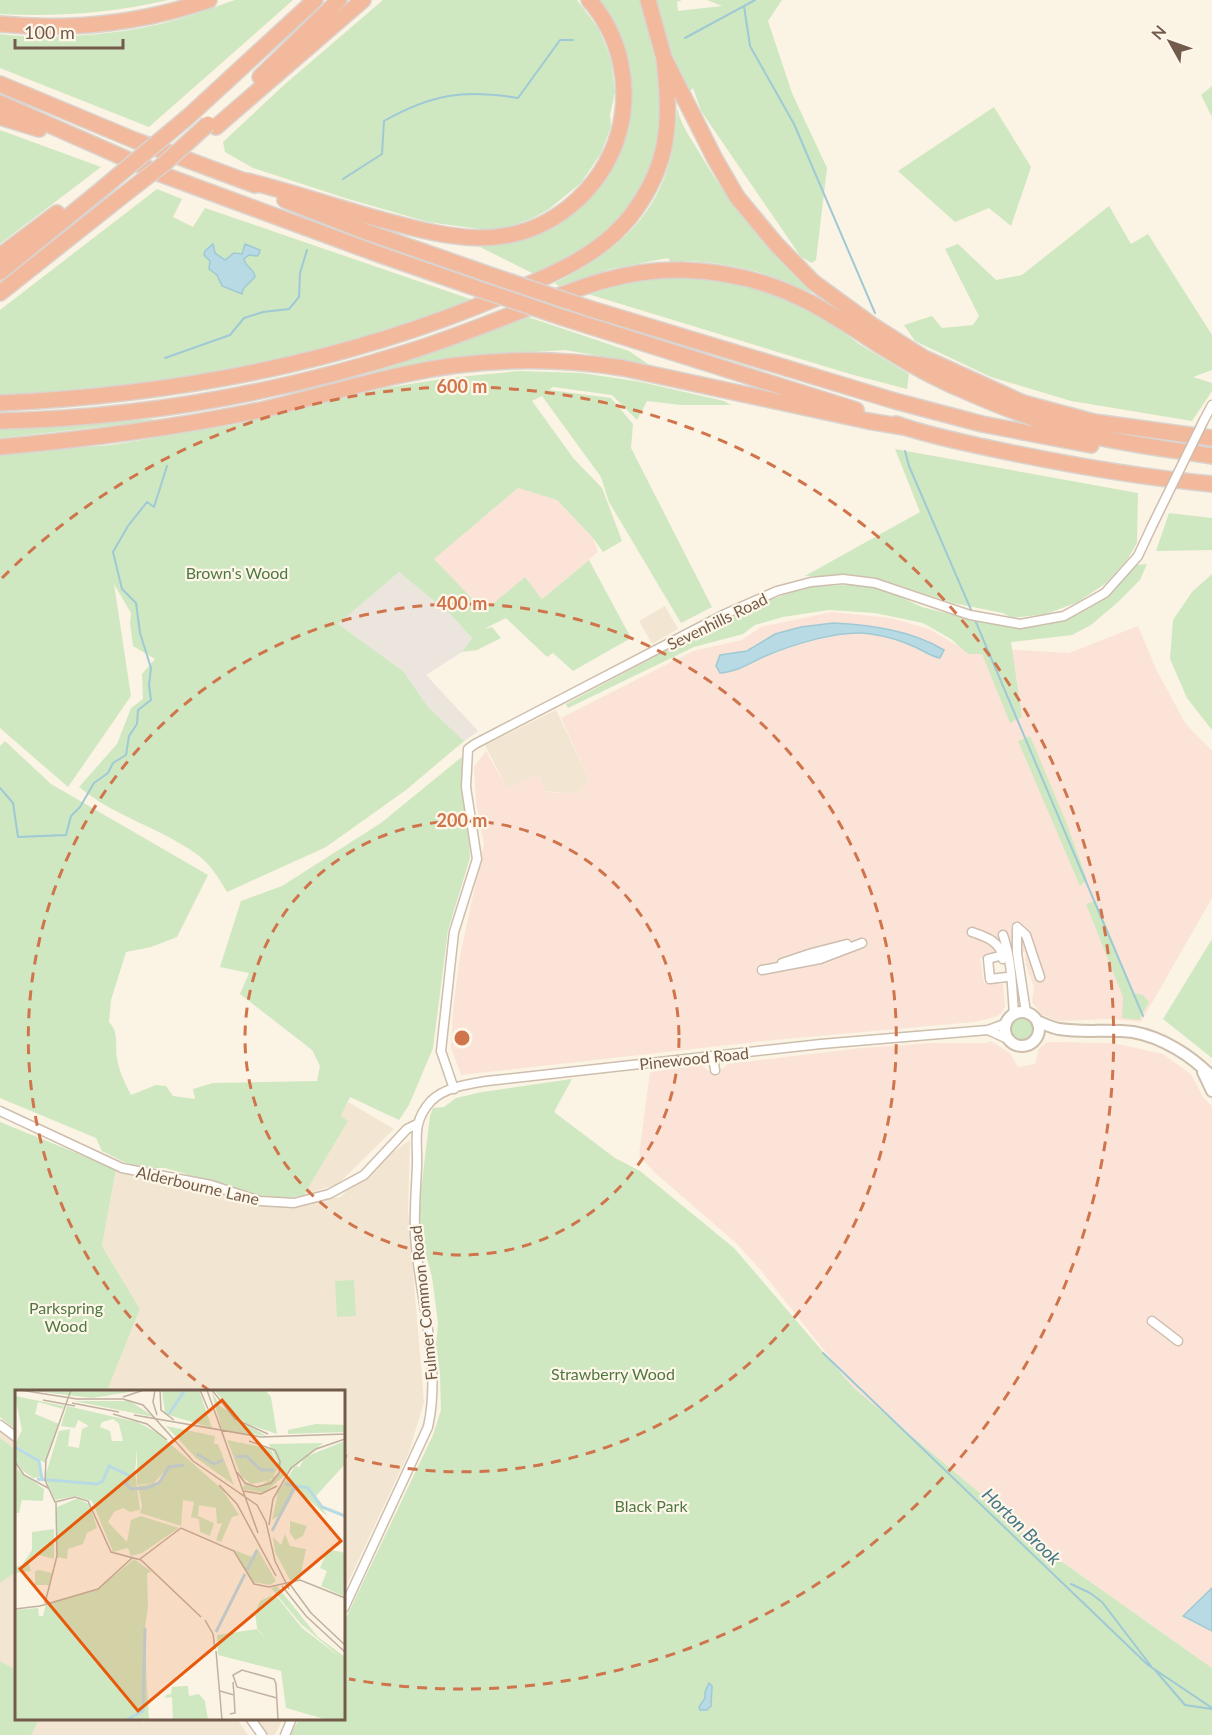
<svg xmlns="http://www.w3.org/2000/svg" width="1212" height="1735" font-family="Lato,sans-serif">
  <rect width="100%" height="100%" fill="#fbf3e3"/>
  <path fill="#f2e6d2" d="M665,606L678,629L652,644L639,621Z
    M556,710L589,779L578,794L507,788L485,745Z
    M348,1102L394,1129L338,1184L304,1195L348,1121L341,1116Z
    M410,1140L408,1211L424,1402L409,1452L344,1591V1392L107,1391L140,1309L102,1246L116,1169L253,1201L284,1205L340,1197L385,1158Z
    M0,1431L16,1443V1718H137L143,1723L148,1719H237L248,1735H0Z
    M257,1719H283L275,1735H268Z"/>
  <path fill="#fbe4d7" d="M518,488L557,500L593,538L598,552L542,599L525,577L484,611L433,559Z
    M832,612L891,618L929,629L958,646L1069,653L1138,626L1156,669L1185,723L1212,751V898L1141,1022L1112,1019L1057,1021L1041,1014L1032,1002L1034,987L1026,965L1025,952L980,958L984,983L1003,984L1005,1007L1001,1014L995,1017L974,1022L764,1041L461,1075L451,1047L453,1010L460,956L484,844L476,802L474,767L486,751L507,788L539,774L546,792L578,794L589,779L561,718L693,651L742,640L761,627Z
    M991,1041L1010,1053L1018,1067L1035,1064L1039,1049L1047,1042L1113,1043L1163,1054L1191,1074L1203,1097L1212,1106V1668L1027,1537L1011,1519L854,1388L759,1268L736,1243L654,1172L639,1155L650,1072L703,1065L708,1071L723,1069L727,1064L861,1048L932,1043H986Z"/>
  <path fill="#ebe5de" d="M399,572L450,614L472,638L462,652L426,675L478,731L464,741L428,707L403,671L338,624Z"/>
  <path fill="#cfe8c2" d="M0,0H168C113,13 57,17 0,14Z
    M235,0H293L149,127L0,68V34C47,40 114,35 160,24C186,18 211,8 235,0Z
    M383,0H577L599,29L611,59L615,92L610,115L611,127L601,153L581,183L549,209L531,219L505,228L487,230L428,222L345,198L253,168L225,152L223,142L284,85Z
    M596,0H641L652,35L651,45L657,67L661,90L662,128L646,179L628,212L580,253L534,274L480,247L520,239L593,192L629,83Z
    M656,0H682L677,2L678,11L722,6L707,0H782L768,21L792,93L827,168L816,260L812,263L801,257L701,111L693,88L690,91L671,52Z
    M1212,86V117L1201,95Z
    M677,107C680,124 690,137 699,152C731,207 767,250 813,294C765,270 723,260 670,261L668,258L611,269L559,286L555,283C634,243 674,198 677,107Z
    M994,107L1031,167L1011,226L989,208L955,222L898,171Z
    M0,130L101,167L0,244Z
    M157,189L182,199L173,217L193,227L205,208L476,301L401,327L315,351L186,377L62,392L0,395V310Z
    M1109,206L1131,244L1148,234L1212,335V370L1193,377L1212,383V391L1192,421L1071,401L991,377L915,341L904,325L932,316L942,328L973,325L979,316L945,249L958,244L996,280L1022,275Z
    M713,277L766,290L818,313L859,344L909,374L907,389L850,374L588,294L623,282L646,279Z
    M525,316L629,351L648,364L565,350L473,356L433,362L367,378L371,372Z
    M519,371L582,373L641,382L724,401L731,405H681L647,401L637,420L612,395L553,387L549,390L611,398L633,424L631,448L712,607L681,623L609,502L601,477L542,396L532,401L574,459L602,488L622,541L603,552L593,538L557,500L518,488L434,559L484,611L525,577L542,599L589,560L631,638L573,671L553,653L547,657L506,618L484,629L492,627L501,638L477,650L462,652L472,638L450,614L399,572L338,624L403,671L428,707L464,741L406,790L326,847L227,892C218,877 210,863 195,853C158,827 114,816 79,787L117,744L131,708L143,699L142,674L155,659L133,646L130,623L131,613L114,584L131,696L68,787L0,728V454L111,445L233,425L385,388L448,378Z
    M152,419L154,421L0,438V427L28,428Z
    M895,449L1138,493L1137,543L1127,560L1106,583L1078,602L1046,614L1012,618L1003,613L953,603L873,577L805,576L920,512Z
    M1169,513L1212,518V550L1156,551Z
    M1147,564L1140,580L1118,602L1091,625L1072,635L1011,642L1022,717L1010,723L982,654H968L951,639L923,623L875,613L829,610L783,617L755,625L743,634L694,647L568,708L566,704L744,609L809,586L850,585L879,587L922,607L978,621L1009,627L1042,626L1077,615L1106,598L1136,565Z
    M1212,574V730L1187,698L1170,659L1173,620L1192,592Z
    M1030,736L1067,824L1087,880L1080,886L1018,741Z
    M5,741L51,784L208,875L177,937L151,947L126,952L111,1000L109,1022C119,1032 115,1045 117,1059C119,1071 125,1083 131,1095L156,1085L166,1086L173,1096L195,1099L193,1089L213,1083L317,1081L320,1066L312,1050L240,994L249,973L220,967L241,901L282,886L381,823L463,756L470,858L448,930L433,1048L409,1105L399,1120L350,1097L341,1116L348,1121L304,1195L273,1201L202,1182L186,1174L165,1168H136L102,1151L96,1138L0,1098V746Z
    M1096,901L1134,993L1143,995L1149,1002L1139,1020L1122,1018L1123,997L1086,904Z
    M1212,939V1058L1163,1019Z
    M1009 1029a13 13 0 1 1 26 0a13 13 0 1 1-26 0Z
    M572,1079L554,1112L615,1158L640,1171L734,1248L854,1388L1011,1519L1027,1537L1212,1668V1735H290L299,1719L344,1718V1622L433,1435L441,1410L440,1374L436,1346L438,1323L432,1277L417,1223L430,1116L433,1108L444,1107L456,1098L482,1092Z
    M0,1122L116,1169L102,1246L140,1309L107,1391L16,1392V1430L0,1417Z
    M354,1280L356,1316L337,1317L335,1281Z
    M0,1438L16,1450V1572L0,1583Z
    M0,1661L16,1670V1718L39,1719L31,1735H0Z"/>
  <path fill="#b8dae4" stroke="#9fc9d5" stroke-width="1.5" d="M213,244L215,253L225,260L234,253L242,254L245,244L260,250L259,254L257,256L249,255L244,259C245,267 255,269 255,277L243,289L242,294L222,286L217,275L209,269L210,261L204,255L205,251Z
    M833,623C870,625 911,630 944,650L940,658C930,656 924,651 915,647C902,641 885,636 871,634C840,629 791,645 763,657C749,664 736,672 720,673L716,666L720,655L747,651L775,634L801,627Z
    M1212,1588V1631L1183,1616Z
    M709,1683L712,1686L711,1706L707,1710H700L699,1707L705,1698V1692Z"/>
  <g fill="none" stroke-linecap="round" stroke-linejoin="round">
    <path stroke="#9fc9d5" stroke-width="2" d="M744,6L750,46L794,124L875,313
      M685,38L755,0
      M343,179L382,154L384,121C432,94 464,89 518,98L560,40H573
      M165,358L230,335L244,318L263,312L289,309L299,297L300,273L307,250
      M905,451L909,466L972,612
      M975,620L1143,1016
      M0,788L13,803L18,837L66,835L71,816L80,807L94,783L108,773L113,763L126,755L129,736L137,724L138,710L151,700L149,685L151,668L140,633L136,603L122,589L113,552L128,526L147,502L154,507L167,466
      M1017,990L1018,989
      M823,1353L1148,1665L1212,1708
      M1071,1584L1090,1593L1102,1602L1151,1666
      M1155,1670L1185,1705L1212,1709"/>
    <defs>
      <path id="minor" d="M1204,420L1212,405
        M1017,927L1026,935L1040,977
        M1017,930V953L1026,1012
        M972,932C987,937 1001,942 1003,959
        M1003,935C1012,961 1012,988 1014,1015
        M1003,955L988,959L990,979L1007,977
        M782,963L812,953L847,944
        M762,970L820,959L862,943
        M988,1030L1010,1040
        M713,1057L715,1070
        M454,1089L441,1051L454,932L477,859L466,787L468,749L475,744L725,614L777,591L811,582L843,579L875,583L970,615L1020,624L1064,616L1105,593L1138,556L1152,526
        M0,1111L122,1168L211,1185L260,1201L294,1203L329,1194L364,1175L407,1129L417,1124
        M1152,1321L1178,1341
        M0,1425L16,1437
        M344,1608L428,1427C442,1364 419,1298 415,1235C414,1212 416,1189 417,1166C418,1140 411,1123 431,1101C445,1087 469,1084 487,1081L821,1044L988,1030L1007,1023
        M250,1718L262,1735
        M285,1735L292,1718"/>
      <path id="tertiary" d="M1005 1029a17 17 0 1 1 34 0a17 17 0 1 1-34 0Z
        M1037,1021C1044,1024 1052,1028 1059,1029C1083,1033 1108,1029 1133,1032C1162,1037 1192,1056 1212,1077
        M1203,1072L1212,1091"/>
      <path id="motorway" d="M648,0L664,58L715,159L737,197L776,244L813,282L872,325L924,358L1023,403L1094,422L1212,438
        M0,24C71,31 142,23 209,0
        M260,77L339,0
        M0,84L134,140L255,185
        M0,103L158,173L378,254L470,286
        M189,116L315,0
        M0,117L39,129
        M216,127L363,0
        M247,181C292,192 335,207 379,219C446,237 509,255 569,207C593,188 611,161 619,132C631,86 621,36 589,0
        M285,200L367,232L493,276
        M0,256L57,213
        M0,272L102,189
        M0,293L121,197
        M588,308L895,401L982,424L1091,445
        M564,318L856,410
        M0,403C174,395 343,364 504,295C549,276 598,257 630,217C671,164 671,121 664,58
        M0,421C139,418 275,394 408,352C443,341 477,328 510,315C566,293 620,268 682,270C724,271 767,281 805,300C833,314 860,333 887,350C914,367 942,382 972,394C1007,409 1043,423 1080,433C1123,444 1168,449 1212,456
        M896,424C926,435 958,441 989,448C1063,464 1137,477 1212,484
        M0,447C88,439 174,428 261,410C310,399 357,384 406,374C477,358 551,357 623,368L868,421L904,427"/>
    </defs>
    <use href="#minor" stroke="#cebead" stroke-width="11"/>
    <use href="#tertiary" stroke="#cebead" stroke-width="14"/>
    <use href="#motorway" stroke="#dad4d0" stroke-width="18"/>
    <use href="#minor" stroke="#fff" stroke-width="8"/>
    <use href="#tertiary" stroke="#fff" stroke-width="10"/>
    <use href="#motorway" stroke="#f3b99c" stroke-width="15"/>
    <defs>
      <path id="minor-bridge" d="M1152,526L1204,420"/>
      <path id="motorway-bridge" d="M102,189L189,116
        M121,197L165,163L208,124
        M493,276L588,308
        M470,286L564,318"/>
    </defs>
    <use href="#minor-bridge" stroke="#cebead" stroke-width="11" stroke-linecap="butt"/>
    <use href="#motorway-bridge" stroke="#dad4d0" stroke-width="18" stroke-linecap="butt"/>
    <use href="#minor-bridge" stroke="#fff" stroke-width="8"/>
    <use href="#motorway-bridge" stroke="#f3b99c" stroke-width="15"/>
  </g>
  <g fill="none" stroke="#d0744c" stroke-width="3" stroke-dasharray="10 8">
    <circle cx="462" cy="1038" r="217"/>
    <path d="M210 1391A434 434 0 1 1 346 1456"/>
    <path d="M2 578A651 651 0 1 1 349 1679"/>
  </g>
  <g text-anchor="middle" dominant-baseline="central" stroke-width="4.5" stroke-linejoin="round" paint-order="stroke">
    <g font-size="16" fill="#4e7842" stroke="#fef7e9">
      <text x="237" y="572">Brown's Wood</text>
      <text x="66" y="1307">Parkspring<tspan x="66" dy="18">Wood</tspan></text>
      <text x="613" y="1373">Strawberry Wood</text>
      <text x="651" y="1505">Black Park</text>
    </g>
    <g font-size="16" fill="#725b4a" stroke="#fef7e9">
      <text transform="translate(717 621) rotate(-26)">Sevenhills Road</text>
      <text transform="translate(694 1058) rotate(-6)">Pinewood Road</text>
      <text transform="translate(198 1185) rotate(13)">Alderbourne Lane</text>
      <text transform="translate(423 1303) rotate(-96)">Fulmer Common Road</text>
    </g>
    <g font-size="18" font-style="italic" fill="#457685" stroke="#fef7e9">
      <text transform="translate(1022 1526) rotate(44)">Horton Brook</text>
    </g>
  </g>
  <g transform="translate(15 1390)">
    <rect width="330" height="330" fill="#fbf3e3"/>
    <path d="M11,0H127L77,8ZM147,0H184L197,38L150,24ZM196,0L205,16L251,46L207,40ZM199,0H250L256,7L262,44L229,33ZM0,6L49,16L48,19L23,12L20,24L44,34L30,73L0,55L7,40ZM59,11H115L139,27ZM52,16L122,32L143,43L207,99L224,125L217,127L206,152L201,150L207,133L202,134L201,118L184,115L183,126L199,133L195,146L185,142L184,129L176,127L179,112L168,110L166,136L125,123L127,116L123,96L145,92L149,82L139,93L122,95V59L120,82L125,120L115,122L108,118L99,122L93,132L112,152L116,130L126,126L164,138L127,163L116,166L113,158L98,162L77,111L61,106L40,110L30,87L44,41L55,39L53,56L64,58L67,39L74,36L63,30L60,38L46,36ZM98,29L104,34L108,51H97L95,41L85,37L87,32ZM301,34L330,35V42L273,44V40ZM151,36L200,46L199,54H203L219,95L181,68ZM212,50L257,59L264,77L256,90L236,94L226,86ZM330,51V74L301,106L312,126L284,101H280L268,123L257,130L263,102L281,75L284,78L290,67ZM308,53L249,103L227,99L230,94L243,98L265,82L254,54ZM0,58L23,72L26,87L18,88L7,80L0,71ZM2,79L29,99L28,111L7,110L4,123H0ZM63,108L75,115L82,138L72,143L68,154L53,159L52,169L42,167V117ZM275,131L292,136L288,146L280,150L275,143ZM39,139V169L20,164L13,170L16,181L0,183V177L7,175L17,160V142ZM270,144L275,156L291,159L285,189L275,190L260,162L258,147L266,155ZM242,158L261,191L255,195L238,192L219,160L237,167ZM313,159L330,163L328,206L306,196L312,181L305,178ZM119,169L137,182L132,183L133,217L129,245L134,330H0V220L23,218L24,226H28L31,214L82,200ZM25,180L37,183L34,195H20V181ZM262,196L303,247L330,267V330H313L271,318L266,281L203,265L202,245L242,239L253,251L242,238L240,223L245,211L255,206L263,208L287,238L325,267L286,234L256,198ZM170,296H173L174,306L184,304L190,311L193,330H158L157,307L150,308L151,305L156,304L157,297Z" fill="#cfe8c2" fill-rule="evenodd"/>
    <path fill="none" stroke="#b8dae4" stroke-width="3" d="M154,24L170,0M0,57L24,71L27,89M182,64L199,74L208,70M221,67L231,66L246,80H259M22,89L82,94L88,91L94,76L115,86L111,94L116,99L132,98L144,93L154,77L169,75M270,94L293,98L307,117L330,126M257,141L279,98M232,180L242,160M201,242L230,184M111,330L128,321L130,238"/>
    <path fill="none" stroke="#c0b1a1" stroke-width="1.5" d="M5,0L62,9H108L128,15L178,71L242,115L251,132L260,171L274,199M56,0L31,70L30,90L40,112L60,107L73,111L96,162L126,170L186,227M140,0L138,12L142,25M145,0L146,20L159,30M185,0L193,19M192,0L243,143M197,0L220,29L253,44M108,7L129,0M28,10L60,16M57,13L104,22M98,24L132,34L152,50M119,25L246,47L330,44M0,72L9,85L33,98M222,82L230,93L242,97L256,93L264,83L265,71L260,60L234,51M204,95L222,114L261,186M229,101L246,104L262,96M254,135L258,109L276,78L301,59L330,49M125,169L166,138L219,161L239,194L254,197L285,190L330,208M274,193L296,223L330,255M267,196L291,226L330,262M30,213L42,166L41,113M0,219L25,216L83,199L117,168M190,230L198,244L200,259M201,261L207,330M205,301L219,305L218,292M262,308L222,297L218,285L227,280L259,289L261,294L263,330M215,324L220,323L219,305"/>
    <path fill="#e8590c" fill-opacity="0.15" stroke="#e8590c" stroke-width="3" d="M207,10L326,151L123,321L5,179Z"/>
    <rect width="330" height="330" fill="none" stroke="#725b4a" stroke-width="3"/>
  </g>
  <circle cx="462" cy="1038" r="9" fill="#d0744c" stroke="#fef7e9" stroke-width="3"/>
  <g font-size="18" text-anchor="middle" font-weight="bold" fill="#d0744c" stroke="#fef7e9" stroke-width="4.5" stroke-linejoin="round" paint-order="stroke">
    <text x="462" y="393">600 m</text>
    <text x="462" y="610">400 m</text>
    <text x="462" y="827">200 m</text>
  </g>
  <g transform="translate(1170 42) rotate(310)" stroke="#fef7e9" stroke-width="4.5" paint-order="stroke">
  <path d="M0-4.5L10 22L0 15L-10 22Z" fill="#725b4a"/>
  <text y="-9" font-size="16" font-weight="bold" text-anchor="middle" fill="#725b4a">N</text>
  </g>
  <path d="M15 39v9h108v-9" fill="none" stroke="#725b4a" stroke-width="3"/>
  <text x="24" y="39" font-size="18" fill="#725b4a" stroke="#fef7e9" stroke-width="4.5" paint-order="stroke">100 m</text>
</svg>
